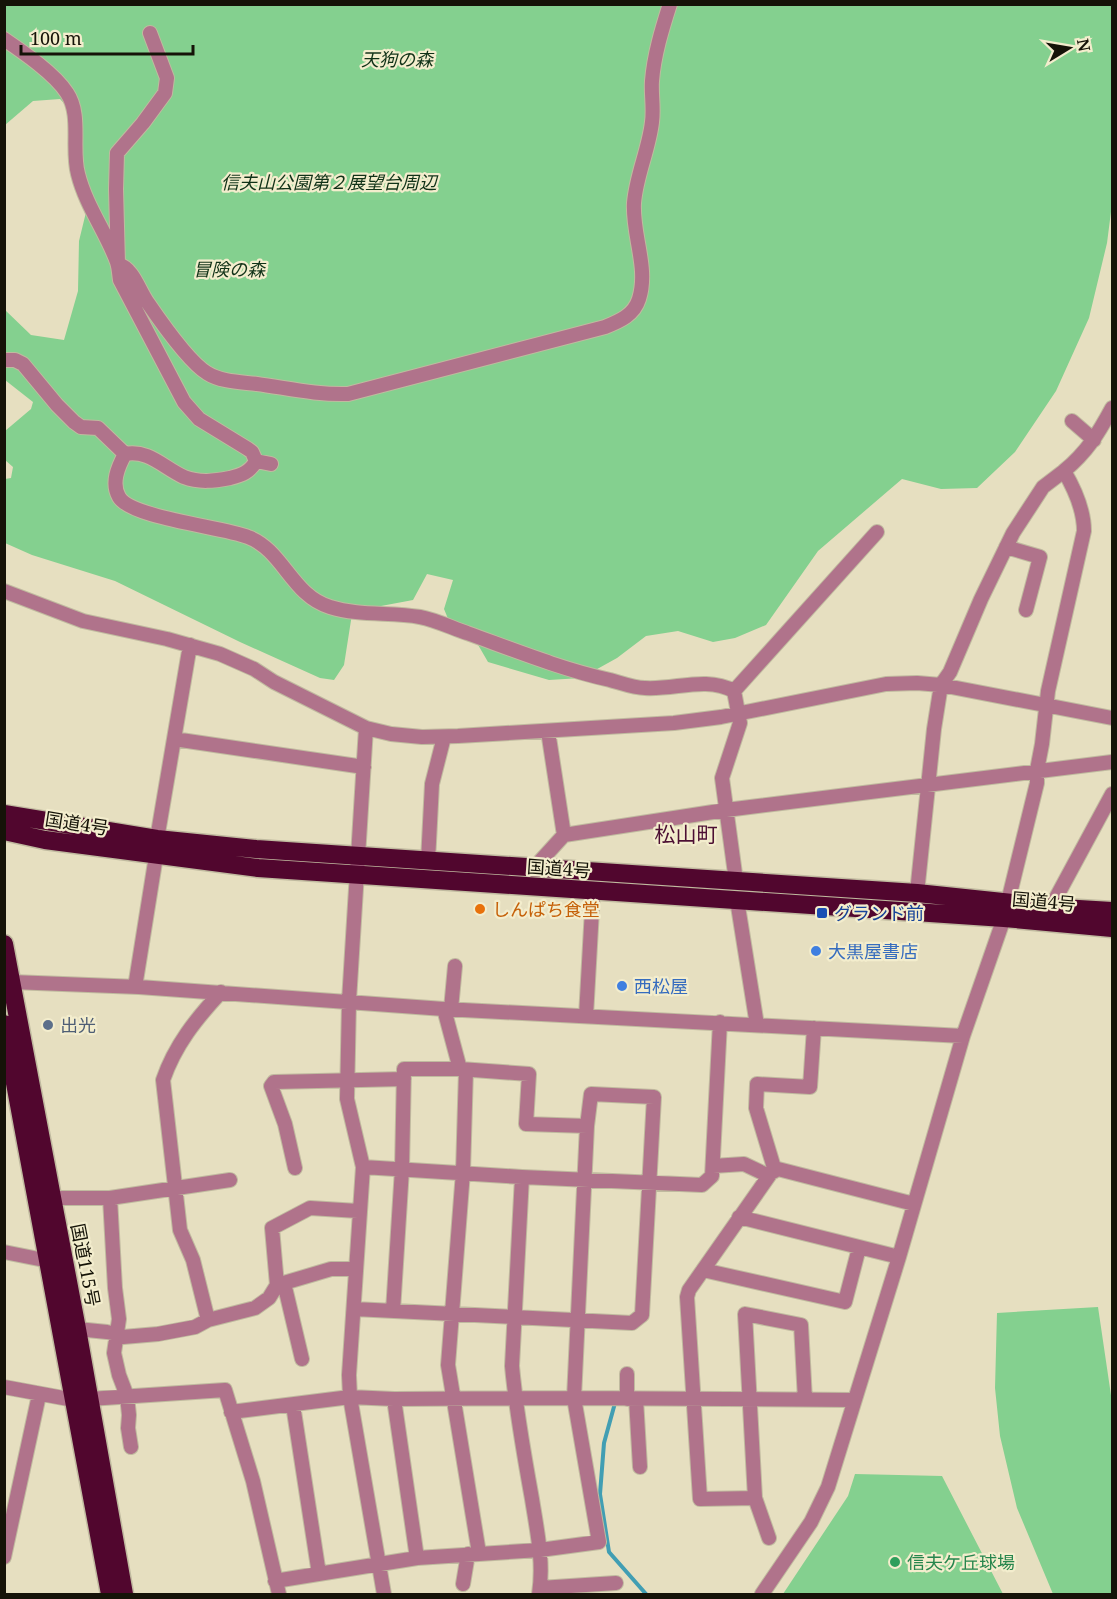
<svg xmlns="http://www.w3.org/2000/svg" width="1117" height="1599" font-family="'Noto Serif','Noto Sans JP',serif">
  <rect width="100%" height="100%" fill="#e6dfc0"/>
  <path fill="#84d08f" d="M5,5H1112V204L1107,243L1089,318L1056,391L1015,452L977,488L941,489L902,479L818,551L766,625L735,638L713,642L678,631L646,636L617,658L581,678L549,680L488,662L470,631L449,621L444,609L453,580L427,574L413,600L365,609L352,614L344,665L334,680L320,678L240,642L115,581L32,555L5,543V479L11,478L13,467L5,460V431L31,409L33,402L5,380L4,309L31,335L64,340L78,291L79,241L88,204L79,119L60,99L33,101L5,125Z
    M1098,1307L1112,1402V1594H1053L1017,1508L1000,1436L995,1388L997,1313Z
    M855,1474L942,1476L1003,1594H783L848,1496Z"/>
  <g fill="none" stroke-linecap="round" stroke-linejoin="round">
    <path stroke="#419eb3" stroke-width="4" d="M615,1403L604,1443L600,1494L609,1552L646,1594"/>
    <defs>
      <path id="minor" d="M150,33L167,78L165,93L143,123L117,153L116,189L118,264C134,269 139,291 148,303C161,322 189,362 207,373C221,382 241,382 257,384C287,388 317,395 348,394L605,327C620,321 634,315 639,299C649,268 632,235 634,203C636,176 649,149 652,122C654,108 651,94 652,81C654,55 662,29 670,4
        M4,39C23,52 55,74 67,93C82,115 71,149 78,174C86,206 106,232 117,262C119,268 119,274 120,280L184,402L199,419L248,449L252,452L256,461L271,464
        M4,360H15L23,364L57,405L74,422L81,427L98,428L125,454C148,449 164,468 184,477C200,483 214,481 230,478C242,475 250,472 256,461
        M1072,421L1094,440
        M125,454C118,467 111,483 119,497C131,518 223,527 248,537C283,550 292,596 330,607C359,616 390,612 420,617C436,620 452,628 467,633C514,650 561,669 610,680C621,683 634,688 645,688C676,690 705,676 734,691L740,723L722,778L736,881
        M1006,547L1040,557L1026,610
        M4,591L83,621L167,639L220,654L254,669L274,682L366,728L391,734L422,737L458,736L674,723L721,717L886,684L917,683L941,685L1112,718
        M734,691L877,532
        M366,728L349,1001L347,1099L363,1167L349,1375L350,1397L384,1594
        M548,731L564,835
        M174,739L364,767
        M157,839L190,645
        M428,861L432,784L444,737
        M534,868L564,835L726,810L1112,762
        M917,893L934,729L941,685L950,672L981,599L1013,533L1043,487L1064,471
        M737,900L757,1025
        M1051,907L1112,794
        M12,982L139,987L444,1009L963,1036
        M135,987L156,856
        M444,1009L460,1069
        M451,1009L455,966
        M586,1016L593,892
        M466,1070L463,1172L448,1365L479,1553
        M713,1166L744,1164L769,1176
        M363,1167L522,1177L702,1185L712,1176L720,1022
        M295,1168L285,1124L271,1086L274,1082L404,1079
        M775,1171L756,1108L757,1084L810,1087L814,1028
        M522,1177L512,1366C516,1411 524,1455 532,1499C537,1531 544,1562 539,1594
        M51,1198H110L230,1180
        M110,1198L115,1288L119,1319L114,1353L119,1375L127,1396L129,1415L128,1428L131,1447
        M739,1217L899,1257
        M4,1252L49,1261L55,1260
        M356,1269H331L277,1285L272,1228L310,1208L358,1211
        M703,1270L845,1302L859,1248
        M284,1283L302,1359
        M354,1309C446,1314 539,1318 632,1323L642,1315L654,1097L591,1094L587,1126L574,1398L854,1400
        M393,1311L402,1169L404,1069H460L529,1074L526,1124L587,1126
        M208,1320L193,1260L180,1230L163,1080C175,1045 196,1019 221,992
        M77,1329L107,1332L117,1334L123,1337L158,1334L195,1327L208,1320L255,1308L269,1298L277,1285
        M627,1374V1399
        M4,1387L74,1400L225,1390L253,1481L279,1594
        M394,1399L417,1558
        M636,1399L640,1467
        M293,1405L319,1574
        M231,1412L350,1397L394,1399L574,1398L599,1542L540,1550L417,1558L275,1581
        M755,1498L700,1499L687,1297L689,1290L771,1173L778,1169L914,1204
        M769,1538L755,1498L745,1314L801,1325L805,1400
        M4,1557L39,1395
        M463,1584L468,1554
        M540,1588L616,1583
        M762,1594L811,1522L828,1487L899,1257L963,1036L1004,918L1037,783V770L1042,744L1048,691L1084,531C1084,511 1074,488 1064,471C1087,452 1098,434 1112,408"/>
      <path id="highway" d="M4,814L157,839L256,849L917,893L1062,908L1112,911
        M4,831L45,840L258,868L1004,918L1112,928
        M4,944L77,1329L124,1594
        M4,1024L110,1594"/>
    </defs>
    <use href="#minor" stroke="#c0ba9f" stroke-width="16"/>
    <use href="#highway" stroke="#c0ba9f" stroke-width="21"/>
    <use href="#minor" stroke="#b0738b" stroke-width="14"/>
    <use href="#highway" stroke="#51062e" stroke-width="18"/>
  </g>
  <circle fill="#e8710a" stroke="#f3edcd" stroke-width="2" cx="480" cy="909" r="6"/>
  <rect fill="#1a4fb4" stroke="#f3edcd" stroke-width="2" x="816" y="907" width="12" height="12" rx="3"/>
  <g fill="#3f7fe0" stroke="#f3edcd" stroke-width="2">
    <circle cx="816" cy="951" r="6"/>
    <circle cx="622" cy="986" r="6"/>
  </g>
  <circle fill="#5c6f8a" stroke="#f3edcd" stroke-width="2" cx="48" cy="1025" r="6"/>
  <circle fill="#2e9e5b" stroke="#f3edcd" stroke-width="2" cx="895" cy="1562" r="6"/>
  <g text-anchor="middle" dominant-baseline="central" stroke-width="4.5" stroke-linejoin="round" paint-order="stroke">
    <g font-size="18" font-style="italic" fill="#103217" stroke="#f3edcd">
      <text x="397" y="59">天狗の森</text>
      <text x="329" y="182">信夫山公園第２展望台周辺</text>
      <text x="229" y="269">冒険の森</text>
    </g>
    <g font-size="18" fill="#151308" stroke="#f3edcd">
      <text transform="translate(77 823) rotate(9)">国道4号</text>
      <text transform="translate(559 868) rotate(4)">国道4号</text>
      <text transform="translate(1044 901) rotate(5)">国道4号</text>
      <text transform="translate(86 1265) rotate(79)">国道115号</text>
    </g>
    <g font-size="18" fill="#c56008" stroke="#f3edcd" text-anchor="start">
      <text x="492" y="909">しんぱち食堂</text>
    </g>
    <g font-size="18" fill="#164399" stroke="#f3edcd" text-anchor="start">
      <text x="834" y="913">グランド前</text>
    </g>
    <g font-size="18" fill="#366cbe" stroke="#f3edcd" text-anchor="start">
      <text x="828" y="951">大黒屋書店</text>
      <text x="634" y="986">西松屋</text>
    </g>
    <g font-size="18" fill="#4e5e75" stroke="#f3edcd" text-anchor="start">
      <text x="60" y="1025">出光</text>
    </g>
    <g font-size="18" fill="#27864d" stroke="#f3edcd" text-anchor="start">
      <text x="907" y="1562">信夫ケ丘球場</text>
    </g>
    <g font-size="21" fill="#4c0f33" stroke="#f3edcd">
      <text x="686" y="834">松山町</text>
    </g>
  </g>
  <rect width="1117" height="1599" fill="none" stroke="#151308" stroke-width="12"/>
  <g transform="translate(1069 48) rotate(79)" stroke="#f3edcd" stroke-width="4.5" paint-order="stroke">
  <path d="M0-4.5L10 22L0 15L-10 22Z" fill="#151308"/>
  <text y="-9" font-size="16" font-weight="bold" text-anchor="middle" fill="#151308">N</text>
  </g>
  <path d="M21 45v9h172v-9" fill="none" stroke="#151308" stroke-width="3"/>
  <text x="30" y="45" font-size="18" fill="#151308" stroke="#f3edcd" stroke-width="4.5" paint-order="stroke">100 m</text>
</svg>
